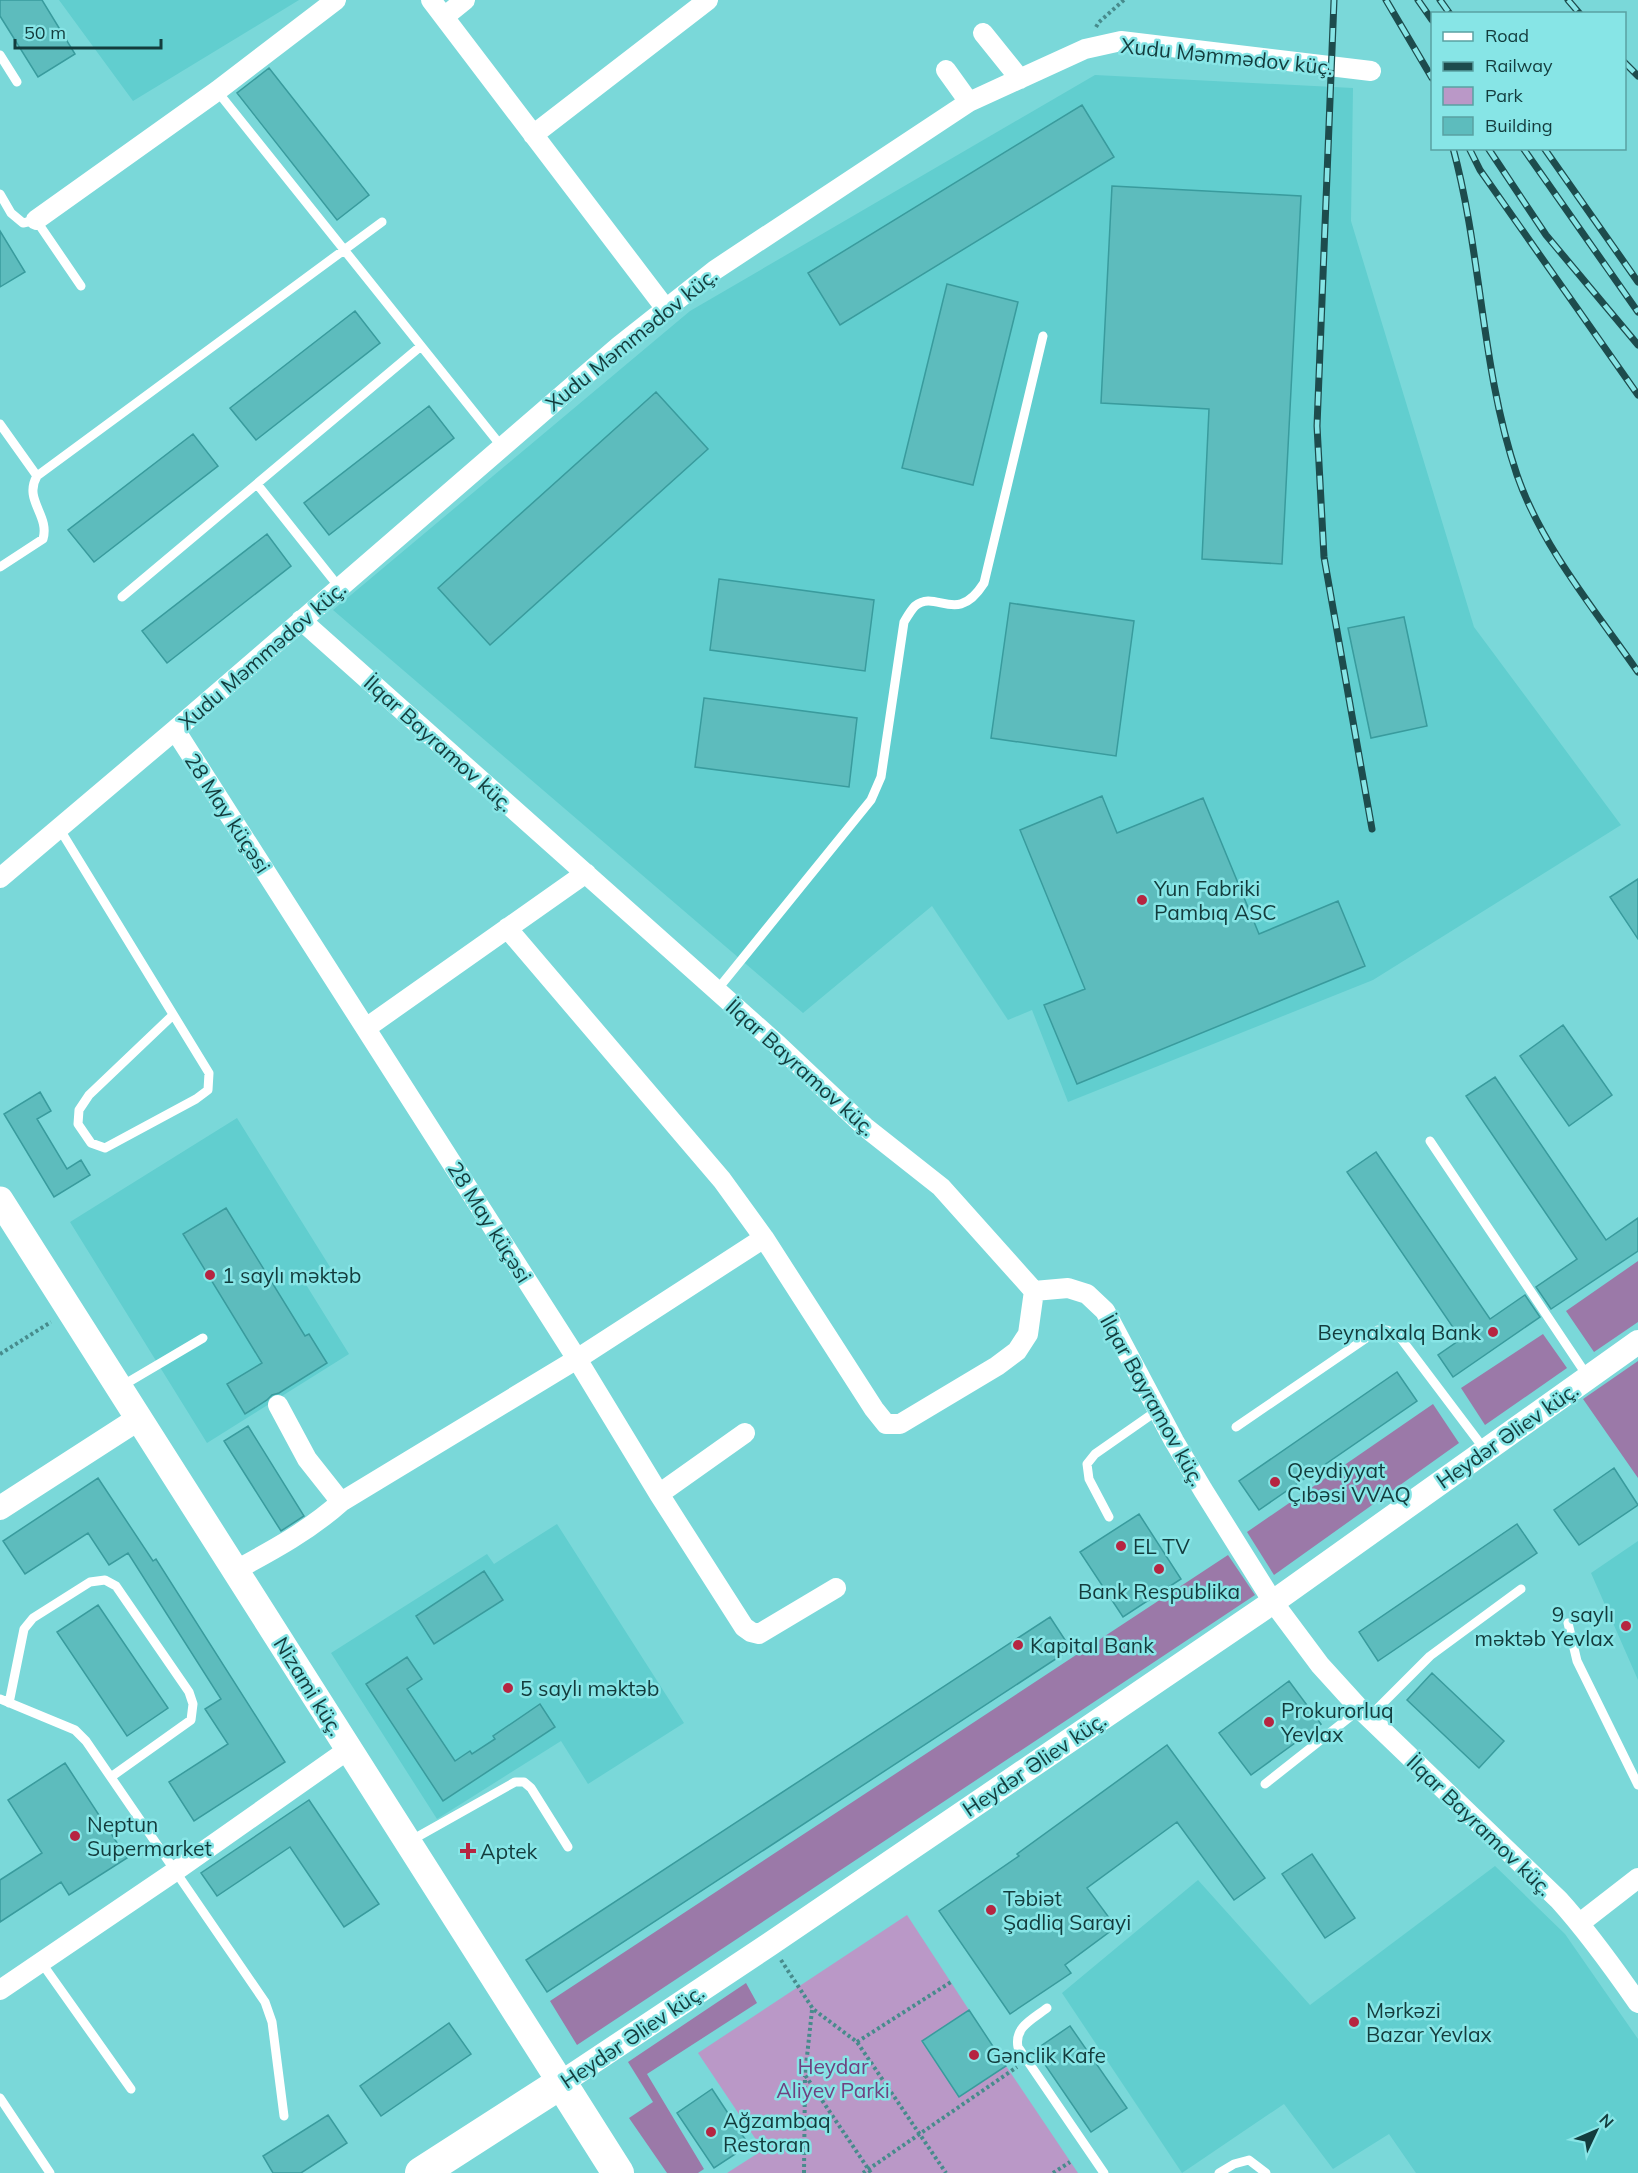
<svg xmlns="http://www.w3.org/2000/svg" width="1638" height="2173" font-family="Mulish,sans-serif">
  <rect width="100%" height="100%" fill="#7ad8d9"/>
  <path fill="#61cecf" d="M59,0H299L133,101Z
    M1095,75L1353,88L1351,221L1474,627L1621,825L1373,980L1068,1102L1032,1010L1008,1020L932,906L803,1013L333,610L690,311Z
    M237,1118L330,1267L305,1283L349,1354L207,1443L70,1222Z
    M557,1524L684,1723L588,1784L561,1741L437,1819L331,1653L487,1554L494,1564Z
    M1638,1541V1680L1591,1573Z
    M1495,1866L1565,1934L1638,2039V2173H1416L1389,2134L1333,2169L1284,2104L1182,2173L1062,1993L1198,1880L1310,2005Z"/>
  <path fill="#ba98c7" d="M907,1915L969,2010L922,2042L959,2097L1006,2066L1078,2173H727L763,2150L698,2053Z"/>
  <path fill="#9b79a8" d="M1638,1261V1322L1594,1352L1566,1311Z
    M1543,1334L1567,1368L1485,1425L1461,1388Z
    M1638,1361V1478L1583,1399Z
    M1433,1404L1459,1443L1274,1575L1247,1532Z
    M1228,1555L1255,1595L577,2045L550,2001Z
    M746,1983L757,2003L647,2074L704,2169L698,2173H667L629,2118L653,2102L628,2062Z"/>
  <path fill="#5dbcbd" stroke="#399b9d" stroke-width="1.5" d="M0,0H42L75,54L38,77L0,16Z
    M269,68L369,195L337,220L237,93Z
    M1082,105L1114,157L840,325L808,273Z
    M1112,186L1301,196L1282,564L1202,559L1209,409L1101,403Z
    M0,231L25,272L0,287Z
    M947,284L1018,302L973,485L902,468Z
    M355,311L380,343L256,440L230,408Z
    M656,392L708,449L490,645L438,588Z
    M429,406L454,438L329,535L304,503Z
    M193,434L218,466L94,562L68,530Z
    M267,534L291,566L167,663L142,631Z
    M719,579L874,600L865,671L710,650Z
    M1010,603L1134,621L1116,756L991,738Z
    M1404,617L1427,726L1371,738L1348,628Z
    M704,698L857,718L849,787L695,767Z
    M1102,796L1117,833L1203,798L1259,934L1338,901L1365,966L1077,1084L1044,1005L1085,989L1020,830Z
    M1638,879V939L1610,897Z
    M1563,1025L1612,1095L1569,1126L1520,1056Z
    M1495,1077L1606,1240L1638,1218V1251L1551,1309L1536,1287L1577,1259L1466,1096Z
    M40,1092L51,1111L37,1119L67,1169L81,1160L90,1175L54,1197L4,1114Z
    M1376,1152L1490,1319L1525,1295L1540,1317L1453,1377L1438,1355L1461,1339L1347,1172Z
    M226,1208L305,1336L309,1334L327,1363L279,1393L272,1395L267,1400L245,1414L227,1384L262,1363L183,1234Z
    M1397,1372L1417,1401L1259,1510L1239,1481Z
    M248,1426L304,1516L281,1531L224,1441Z
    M1614,1468L1638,1505L1579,1545L1554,1510Z
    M98,1478L153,1561L156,1559L285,1762L194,1821L169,1782L228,1744L205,1709L221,1699L128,1553L109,1565L88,1533L25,1574L3,1541Z
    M1139,1514L1181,1579L1123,1617L1080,1552Z
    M1517,1524L1537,1553L1378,1661L1359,1632Z
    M484,1571L503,1600L434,1644L416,1616Z
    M98,1605L168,1708L127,1736L57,1632Z
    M1050,1617L1071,1649L547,1992L526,1960Z
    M407,1657L422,1679L407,1689L455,1761L470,1751L472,1754L495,1739L493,1736L540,1704L555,1727L443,1801L366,1684Z
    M1432,1673L1504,1741L1479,1768L1407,1700Z
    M1289,1681L1321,1724L1251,1775L1219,1733Z
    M1167,1745L1265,1878L1234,1900L1177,1822L1087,1888L1116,1927L1065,1965L1071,1973L1010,2014L939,1911L1019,1856L1017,1854Z
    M65,1763L127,1858L69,1895L61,1882L0,1922V1880L42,1853L8,1800Z
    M309,1800L379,1904L344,1927L290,1847L217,1896L201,1873Z
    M1312,1854L1355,1918L1325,1938L1282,1874Z
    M969,2010L1006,2066L959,2097L922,2041Z
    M449,2023L471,2054L381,2116L360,2086Z
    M1070,2026L1127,2108L1091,2132L1035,2050Z
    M712,2089L749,2145L714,2168L677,2113Z
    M328,2115L347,2143L301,2173H273L263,2156Z"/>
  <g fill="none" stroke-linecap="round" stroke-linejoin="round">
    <path stroke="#478b8c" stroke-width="4" stroke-dasharray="3 3" stroke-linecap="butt" d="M1096,27L1099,22L1124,0
      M0,1354L51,1322
      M781,1960L813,2009L857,2042L946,2173
      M812,2010L805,2075L871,2173
      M857,2042L951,1982
      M804,2173L805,2076
      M863,2173L1017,2067
      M1053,2173L1070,2162"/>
    <path stroke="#fff" stroke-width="9" d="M0,55L17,82
      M217,91L502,447
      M0,194L11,213L23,223L36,220L81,286
      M0,424L37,476
      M257,484L339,587
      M0,567L43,539C50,515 23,500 37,476L382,222
      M122,597L421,346
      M59,828L209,1073L208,1090L196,1099L105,1148L91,1143L78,1124L79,1110L89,1095L173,1015
      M717,990L871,800L881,777L904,622C907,617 911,610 915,606C937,588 956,627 984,583L1043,336
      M1430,1141L1588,1377
      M120,1387L203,1338
      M1236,1427L1378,1330C1389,1329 1395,1332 1402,1340L1485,1450
      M1109,1517L1089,1479L1087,1464L1095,1454L1158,1410
      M1568,1623L1577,1661L1638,1785
      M0,1699L75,1730L86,1741L265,2002L272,2022L284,2116
      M9,1703L24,1629L33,1618L90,1582L105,1580L116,1586L189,1692L193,1704L191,1720L111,1777
      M1369,1717L1430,1656L1521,1589
      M1265,1784L1360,1709
      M410,1841L515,1782H524L531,1788L568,1847
      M41,1962L131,2089
      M1047,2008C1033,2019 1014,2027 1018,2047L1104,2173
      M0,2098L50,2173
      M1219,2173L1234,2164L1249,2160L1266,2173"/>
    <path stroke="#fff" stroke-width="20" d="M431,0L666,309
      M444,17L465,0
      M983,33L1020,79
      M946,70L969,102
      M533,135L708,0
      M36,220L217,91L336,0
      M301,620L778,1045L865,1127L941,1187L1034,1291L1068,1288L1087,1294L1105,1311L1174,1441L1203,1490L1273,1602L1320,1665L1360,1709L1559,1900C1588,1932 1613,1967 1638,2003
      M175,730L577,1359L659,1494L744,1627L751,1632L759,1634L836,1588
      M0,878L175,730L619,346L715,270L969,102L1085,49L1121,41L1371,71
      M507,928L722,1180L764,1238L874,1409L886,1424H900L997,1366L1017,1351L1028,1334L1034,1291
      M366,1028L586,873
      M278,1405L307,1459L341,1502L577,1359L764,1238
      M659,1494L745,1433
      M236,1570C273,1550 310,1530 341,1502
      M1580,1923L1638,1878
      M0,1990L174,1872L349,1749"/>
    <path stroke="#fff" stroke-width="24" d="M0,1508L138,1419
      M561,2083L770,1944L1273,1602L1638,1342"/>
    <path stroke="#fff" stroke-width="27" d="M0,1200L561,2083"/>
    <path stroke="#fff" stroke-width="32" d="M421,2173L561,2083L618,2173"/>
    <defs>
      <path id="rail" d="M1334,0L1317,426L1324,557L1372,829
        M1386,0L1432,78
        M1418,0L1432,20
        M1440,0L1450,14
        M1568,0L1580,14
        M1624,62L1638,76
        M1453,148C1482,255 1481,369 1517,475C1542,547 1595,610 1638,672
        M1469,148L1480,170L1638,395
        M1488,148L1546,235L1638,345
        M1523,148L1638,312
        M1544,148L1638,282"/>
    </defs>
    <use href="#rail" stroke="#1d4c4d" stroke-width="7"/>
    <use href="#rail" stroke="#87e5e6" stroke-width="4.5" stroke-dasharray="14" stroke-linecap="butt"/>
  </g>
  <g fill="#b62541" stroke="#87e5e6" stroke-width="2">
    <circle cx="1142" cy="900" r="6"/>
    <circle cx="210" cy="1275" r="6"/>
    <circle cx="1493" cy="1332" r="6"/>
    <circle cx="1275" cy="1482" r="6"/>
    <circle cx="1121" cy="1546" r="6"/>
    <circle cx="1159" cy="1569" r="6"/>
    <circle cx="1626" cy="1626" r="6"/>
    <circle cx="1018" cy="1645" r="6"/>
    <circle cx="508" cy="1688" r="6"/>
    <circle cx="1269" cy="1722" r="6"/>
    <circle cx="75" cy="1836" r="6"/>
    <path d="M465 1842h6v6h6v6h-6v6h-6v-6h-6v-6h6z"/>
    <circle cx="991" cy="1910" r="6"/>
    <circle cx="1354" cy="2022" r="6"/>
    <circle cx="974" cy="2055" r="6"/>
    <circle cx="711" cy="2132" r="6"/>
  </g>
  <g text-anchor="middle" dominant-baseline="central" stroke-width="5" stroke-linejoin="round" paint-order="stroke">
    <g font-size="21" fill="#133c3d" stroke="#87e5e6">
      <text transform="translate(1227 56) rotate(6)">Xudu Məmmədov küç.</text>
      <text transform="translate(631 339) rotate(-39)">Xudu Məmmədov küç.</text>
      <text transform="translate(262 655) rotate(-41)">Xudu Məmmədov küç.</text>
      <text transform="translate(439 743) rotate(42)">İlqar Bayramov küç.</text>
      <text transform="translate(228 813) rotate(57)">28 May küçəsi</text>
      <text transform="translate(801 1067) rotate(42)">İlqar Bayramov küç.</text>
      <text transform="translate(490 1222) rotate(58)">28 May küçəsi</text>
      <text transform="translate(1153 1400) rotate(61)">İlqar Bayramov küç.</text>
      <text transform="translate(1507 1435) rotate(-35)">Heydər Əliev küç.</text>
      <text transform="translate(309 1686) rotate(58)">Nizami küç.</text>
      <text transform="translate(1034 1764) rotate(-34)">Heydər Əliev küç.</text>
      <text transform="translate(1480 1825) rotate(44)">İlqar Bayramov küç.</text>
      <text transform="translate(632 2036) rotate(-34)">Heydər Əliev küç.</text>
    </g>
    <g font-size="21" fill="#133c3d" stroke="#87e5e6" text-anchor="start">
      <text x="1154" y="888">Yun Fabriki<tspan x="1154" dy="24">Pambıq ASC</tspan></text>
      <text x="222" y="1275">1 saylı məktəb</text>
      <text x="1481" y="1332" text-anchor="end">Beynalxalq Bank</text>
      <text x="1287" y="1470">Qeydiyyat<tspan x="1287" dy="24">Çıbəsi VVAQ</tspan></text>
      <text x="1133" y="1546">EL TV</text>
      <text x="1159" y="1591" text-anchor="middle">Bank Respublika</text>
      <text x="1614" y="1614" text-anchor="end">9 saylı<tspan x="1614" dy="24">məktəb Yevlax</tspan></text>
      <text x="1030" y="1645">Kapital Bank</text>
      <text x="520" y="1688">5 saylı məktəb</text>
      <text x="1281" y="1710">Prokurorluq<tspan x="1281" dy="24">Yevlax</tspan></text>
      <text x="87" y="1824">Neptun<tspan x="87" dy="24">Supermarket</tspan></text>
      <text x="480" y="1851">Aptek</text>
      <text x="1003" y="1898">Təbiət<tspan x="1003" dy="24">Şadliq Sarayi</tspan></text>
      <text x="1366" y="2010">Mərkəzi<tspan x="1366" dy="24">Bazar Yevlax</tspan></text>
      <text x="986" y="2055">Gənclik Kafe</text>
      <text x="723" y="2120">Ağzambaq<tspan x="723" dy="24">Restoran</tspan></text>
    </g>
    <g font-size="21" fill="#704280" stroke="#87e5e6">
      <text x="833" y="2066">Heydar<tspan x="833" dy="24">Aliyev Parki</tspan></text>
    </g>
  </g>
  <rect x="1431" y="12" width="195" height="138" fill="#87e5e6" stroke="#59a1a2" stroke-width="1.5"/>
  <rect x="1443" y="32" width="30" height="9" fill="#ffffff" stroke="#59a1a2" stroke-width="1.5"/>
  <text x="1485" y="42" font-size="18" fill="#133c3d">Road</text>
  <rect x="1443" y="62" width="30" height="9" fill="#1d4c4d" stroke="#59a1a2" stroke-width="1.5"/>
  <text x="1485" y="72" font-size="18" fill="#133c3d">Railway</text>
  <rect x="1443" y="87" width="30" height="18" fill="#ba98c7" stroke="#59a1a2" stroke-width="1.5"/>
  <text x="1485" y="102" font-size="18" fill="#133c3d">Park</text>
  <rect x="1443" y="117" width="30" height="18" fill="#5dbcbd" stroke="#59a1a2" stroke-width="1.5"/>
  <text x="1485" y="132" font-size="18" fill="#133c3d">Building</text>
  <g transform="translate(1596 2131) rotate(46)" stroke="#87e5e6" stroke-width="4.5" paint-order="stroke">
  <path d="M0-4.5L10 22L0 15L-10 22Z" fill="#133c3d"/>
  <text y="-9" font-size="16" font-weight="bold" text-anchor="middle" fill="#133c3d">N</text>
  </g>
  <path d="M15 39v9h146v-9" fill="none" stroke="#133c3d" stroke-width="3"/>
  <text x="24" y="39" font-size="18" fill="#133c3d" stroke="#87e5e6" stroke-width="4.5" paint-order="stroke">50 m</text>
</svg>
